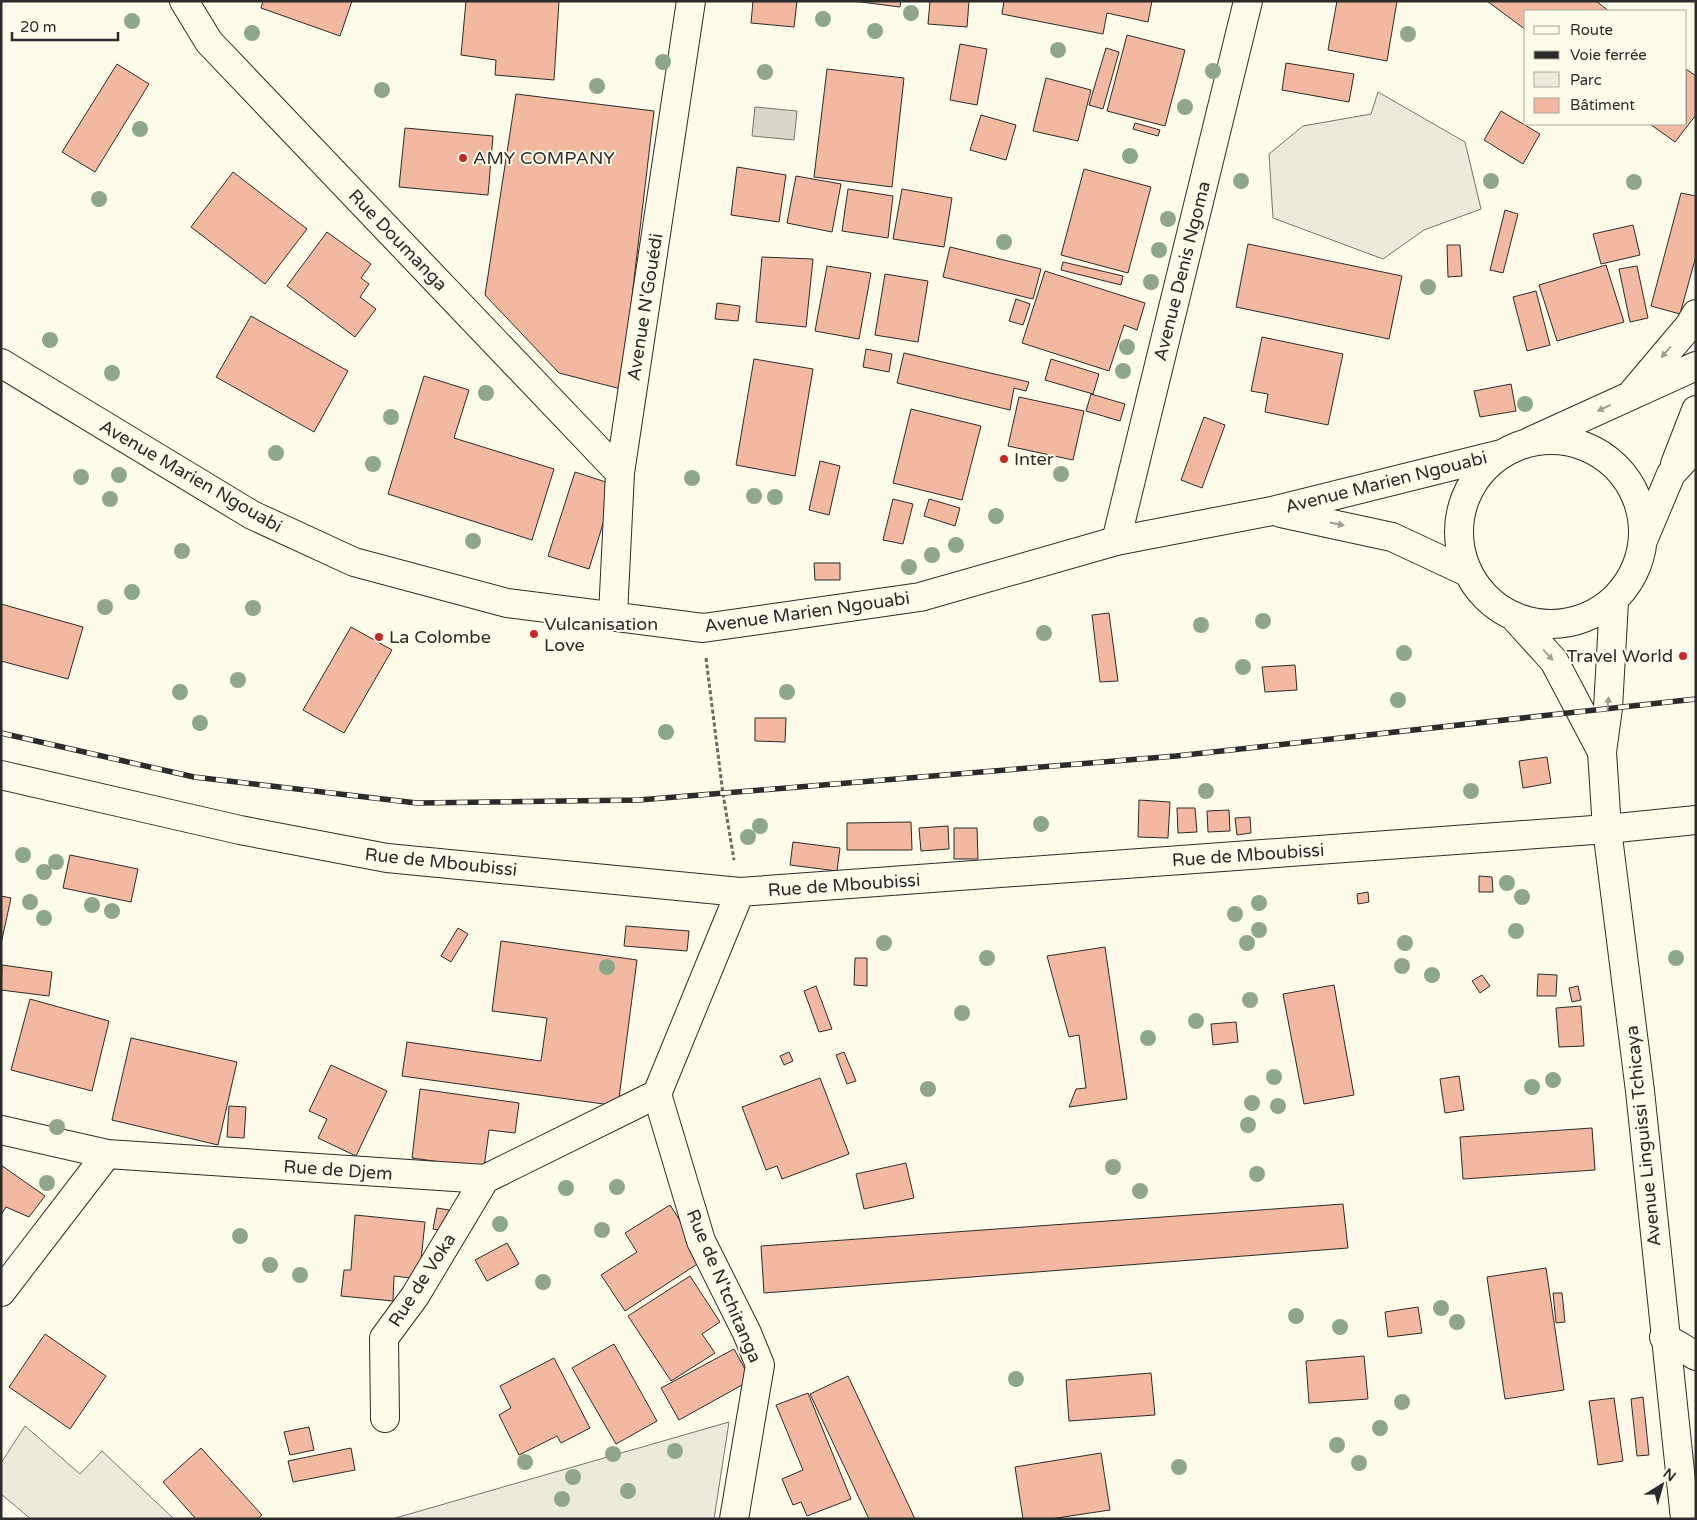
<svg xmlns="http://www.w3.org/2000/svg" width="1697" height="1520" font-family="'Varela Round',sans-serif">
  <rect width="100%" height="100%" fill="#fdfbea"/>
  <path fill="#ecebdb" stroke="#74746e" d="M1378,92L1465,142L1481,209L1424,230L1383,259L1273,218L1269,154L1303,126L1371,114Z
    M729,1422L714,1519H392Z
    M25,1426L80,1474L102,1451L174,1519H31L1,1494V1463Z"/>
  <path fill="#d8d7c9" stroke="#74746e" d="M755,107L797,111L794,140L752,136Z"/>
  <path fill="#f2b8a0" stroke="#2b2b2b" d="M263,1H352L340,36L261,8Z
    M466,1H559L554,80L495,75L496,60L461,55Z
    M753,1H797L794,27L751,23Z
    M853,1H901L900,7Z
    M930,1H969L967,27L928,24Z
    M1004,1H1152L1148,22L1107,13L1103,34L1002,14Z
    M1337,1H1397L1387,61L1328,50Z
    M1487,1H1596L1609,11H1526V30Z
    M1127,35L1185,50L1165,126L1107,111Z
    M960,44L987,49L977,105L950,100Z
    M1106,48L1119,52L1103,109L1089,105Z
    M1286,63L1354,74L1349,102L1282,90Z
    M117,64L149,84L95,172L62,152Z
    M827,69L904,78L892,187L814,177Z
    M1686,69L1696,76V115L1675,142L1650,124H1686Z
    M1046,78L1091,90L1078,141L1033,131Z
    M516,94L654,111L621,389L559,373L485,295Z
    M1501,111L1540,134L1523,164L1484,140Z
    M981,115L1016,125L1006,160L970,150Z
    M1135,123L1160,130L1158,136L1133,129Z
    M405,128L493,136L488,195L399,187Z
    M737,167L786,175L779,222L731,215Z
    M1084,169L1151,187L1128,273L1061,255Z
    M233,172L307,229L265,284L191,227Z
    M796,176L841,184L832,232L787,223Z
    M848,189L893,196L888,238L842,231Z
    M902,189L952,198L944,247L893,239Z
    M1681,193L1696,196V256L1680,314L1651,306Z
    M1505,210L1518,214L1503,273L1490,270Z
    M1633,225L1640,255L1601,264L1593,234Z
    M327,232L371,264L361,278L369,284L360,297L376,309L355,337L287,286Z
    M1248,244L1402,276L1389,339L1236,307Z
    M1447,245H1460L1462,276L1448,277Z
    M950,247L1041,269L1033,299L943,277Z
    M762,257L813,259L806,327L756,322Z
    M1063,262L1123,276L1121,285L1061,270Z
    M1606,265L1624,322L1557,341L1539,285Z
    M827,266L871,273L859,339L815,331Z
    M1637,266L1648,318L1630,322L1619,269Z
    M1045,271L1145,303L1137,330L1124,325L1109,371L1022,343Z
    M885,274L928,281L918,342L875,335Z
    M1536,291L1550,345L1527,351L1513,297Z
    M1016,299L1030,304L1023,325L1009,321Z
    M717,303L740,306L738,321L715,319Z
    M251,316L348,371L314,432L216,377Z
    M1262,337L1343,354L1328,425L1265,412L1268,394L1251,391Z
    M866,349L892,354L889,372L863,367Z
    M904,353L1029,382L1026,391L1014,388L1010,410L897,383Z
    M754,359L813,369L795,476L736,465Z
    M1051,359L1099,374L1093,394L1045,380Z
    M424,376L469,390L454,438L554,469L532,540L388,494Z
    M1511,384L1516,411L1480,417L1474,391Z
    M1091,394L1125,404L1120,421L1086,411Z
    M1019,397L1084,411L1073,460L1008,446Z
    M911,409L981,426L962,500L893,483Z
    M1204,417L1225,425L1202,488L1181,480Z
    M820,461L840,466L829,515L809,510Z
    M575,472L615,485L589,569L548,556Z
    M893,499L913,504L903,544L883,540Z
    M929,499L960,508L955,526L924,516Z
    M814,563H840V580H815Z
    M1,604L83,627L68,679L1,661Z
    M1109,613L1118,681L1100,682L1092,615Z
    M351,627L392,650L344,733L303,710Z
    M1295,665L1297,690L1265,692L1262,667Z
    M755,718H786L785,742L755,741Z
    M1547,757L1551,783L1523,788L1519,761Z
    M1139,800L1170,802L1168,838L1138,837Z
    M1177,808H1195L1197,832L1178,833Z
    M1229,810L1230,831L1208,832L1207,811Z
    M1250,817L1251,833L1237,835L1235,818Z
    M911,822L912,850H847V823Z
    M948,826L949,849L921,851L919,828Z
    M954,828H977L978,859H954Z
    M793,842L840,848L837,871L790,865Z
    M70,855L138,869L131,902L63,888Z
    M1479,876L1492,877L1493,892H1479Z
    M1368,892L1369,902L1358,904L1357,894Z
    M1,896L11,898L1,944Z
    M626,926L689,931L687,951L624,946Z
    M458,928L468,934L451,962L441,956Z
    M501,941L637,960L618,1106L402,1076L407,1042L541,1061L547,1018L492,1011Z
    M1105,947L1127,1099L1069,1107L1076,1089L1086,1088L1079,1035L1069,1037L1047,956Z
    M855,958H867V986L854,985Z
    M2,965L52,972L49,996L1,990Z
    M1538,974L1557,975L1556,996H1537Z
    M1482,975L1490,986L1480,993L1472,981Z
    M1334,985L1354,1095L1304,1104L1283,994Z
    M816,986L832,1029L819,1032L804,991Z
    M1578,986L1581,1000L1572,1002L1569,988Z
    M30,999L109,1021L92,1091L11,1070Z
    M1581,1006L1584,1046L1559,1047L1556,1008Z
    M1236,1022L1238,1042L1213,1045L1211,1024Z
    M131,1038L237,1062L218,1145L112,1120Z
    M789,1052L793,1061L784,1065L780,1056Z
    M844,1052L856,1081L847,1084L836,1055Z
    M331,1065L387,1091L356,1156L318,1138L327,1119L309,1111Z
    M1459,1076L1464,1110L1445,1113L1440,1079Z
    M820,1078L849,1154L782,1179L777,1166L766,1170L742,1107Z
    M420,1089L519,1103L515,1133L489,1130L484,1168L412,1158Z
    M229,1106L246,1107L244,1138L227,1137Z
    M1592,1128L1595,1170L1463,1179L1460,1137Z
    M906,1163L914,1198L864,1209L856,1174Z
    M1,1165L45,1196L29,1217L6,1207L1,1215Z
    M1343,1204L1348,1248L764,1293L761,1246Z
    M670,1205L705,1259L625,1311L601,1275L637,1252L625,1233Z
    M437,1208L455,1211L451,1232L433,1229Z
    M355,1215L425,1222L419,1279L394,1276L393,1301L341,1296L344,1270H351Z
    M507,1243L519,1264L487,1281L475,1260Z
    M1546,1268L1564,1390L1505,1399L1487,1277Z
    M690,1276L720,1322L702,1334L715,1353L671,1381L628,1316Z
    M1553,1293H1562L1565,1322L1556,1323Z
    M1418,1307L1422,1333L1388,1337L1385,1312Z
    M45,1334L106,1376L70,1429L9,1387Z
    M614,1344L657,1421L616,1444L572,1368Z
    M734,1349L751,1380L679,1420L661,1388Z
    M1364,1356L1368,1399L1309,1403L1306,1361Z
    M554,1358L590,1428L561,1443L557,1436L519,1455L499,1415L511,1408L500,1386Z
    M1151,1373L1155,1415L1069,1421L1066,1380Z
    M848,1376L915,1519H869L810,1394Z
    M808,1393L851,1499L807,1516L801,1502L793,1505L782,1479L803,1470L776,1405Z
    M1643,1397L1649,1455L1637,1456L1631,1399Z
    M1614,1398L1623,1461L1598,1465L1589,1401Z
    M309,1427L314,1450L290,1455L284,1432Z
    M201,1448L262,1515L257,1519H196L163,1482Z
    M351,1448L355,1470L293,1482L288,1461Z
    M1101,1453L1110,1510L1050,1519H1023L1015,1467Z"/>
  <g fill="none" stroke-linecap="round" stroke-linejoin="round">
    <defs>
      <path id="minor" d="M184,1L209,42L620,473
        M1634,391L1689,326L1696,314
        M1531,441L1696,366
        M1675,464L1696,410
        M1644,538L1671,474L1696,447
        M1116,541L1248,1
        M613,615L620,473L691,1
        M1,775L240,830L387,858L740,892L1607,829L1696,820
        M1,1130L107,1154L485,1179L657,1094
        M1,1292L107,1154
        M1664,1337L1696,1356
        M385,1418L384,1338L415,1296L485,1179
        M734,1519L760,1365L747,1333L701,1241L657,1094L740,892"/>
      <path id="major" d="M1,363L252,515L354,562L507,603L703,628L920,597L1116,541L1272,511L1501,454
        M1459 532a92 92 0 1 1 184 0a92 92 0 1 1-184 0Z
        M1281,513L1392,537L1467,572
        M1614,602L1608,708L1602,752L1607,829L1640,1091L1685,1519
        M1515,618L1554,661L1602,752"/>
    </defs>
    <use href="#minor" stroke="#2b2b2b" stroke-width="30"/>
    <use href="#major" stroke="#2b2b2b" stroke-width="30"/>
    <path stroke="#6a6964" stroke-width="3" stroke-dasharray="4 2.5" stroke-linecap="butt" d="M706,658L723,794L734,860"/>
    <use href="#minor" stroke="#fdfbea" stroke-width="28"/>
    <use href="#major" stroke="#fdfbea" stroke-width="28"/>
    <defs>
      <path id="rail" d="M1,733L194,777L417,803L639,800L1176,756L1696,699"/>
    </defs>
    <use href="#rail" stroke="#2b2b2b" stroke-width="5.5"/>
    <use href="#rail" stroke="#fdfbea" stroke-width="4" stroke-dasharray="11" stroke-linecap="butt"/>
  </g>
  <g fill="#8ea78a">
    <circle cx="911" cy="13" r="8"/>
    <circle cx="823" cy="19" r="8"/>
    <circle cx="132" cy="21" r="8"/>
    <circle cx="875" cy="31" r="8"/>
    <circle cx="252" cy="33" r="8"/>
    <circle cx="1408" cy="34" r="8"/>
    <circle cx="1058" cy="50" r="8"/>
    <circle cx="663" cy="62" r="8"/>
    <circle cx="1213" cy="71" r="8"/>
    <circle cx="765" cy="72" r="8"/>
    <circle cx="597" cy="86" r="8"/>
    <circle cx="382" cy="90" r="8"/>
    <circle cx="1185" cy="107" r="8"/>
    <circle cx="140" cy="129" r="8"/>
    <circle cx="1130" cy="156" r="8"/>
    <circle cx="1241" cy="181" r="8"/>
    <circle cx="1491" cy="181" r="8"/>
    <circle cx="1634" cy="182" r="8"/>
    <circle cx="99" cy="199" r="8"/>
    <circle cx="1168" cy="219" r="8"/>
    <circle cx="1004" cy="242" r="8"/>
    <circle cx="1159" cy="250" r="8"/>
    <circle cx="1151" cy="282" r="8"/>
    <circle cx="1428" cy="287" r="8"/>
    <circle cx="50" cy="340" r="8"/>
    <circle cx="1127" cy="347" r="8"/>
    <circle cx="1123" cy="371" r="8"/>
    <circle cx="112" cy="373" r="8"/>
    <circle cx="486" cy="393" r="8"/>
    <circle cx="1525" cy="404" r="8"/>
    <circle cx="391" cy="417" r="8"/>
    <circle cx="276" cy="453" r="8"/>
    <circle cx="373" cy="464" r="8"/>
    <circle cx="1061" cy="474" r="8"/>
    <circle cx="119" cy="475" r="8"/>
    <circle cx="81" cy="477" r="8"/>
    <circle cx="692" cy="478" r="8"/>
    <circle cx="754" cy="496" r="8"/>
    <circle cx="775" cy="497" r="8"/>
    <circle cx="110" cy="499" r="8"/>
    <circle cx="996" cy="516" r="8"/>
    <circle cx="473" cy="541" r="8"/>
    <circle cx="956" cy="545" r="8"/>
    <circle cx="182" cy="551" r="8"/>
    <circle cx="932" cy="555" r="8"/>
    <circle cx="909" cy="567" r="8"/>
    <circle cx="132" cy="592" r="8"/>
    <circle cx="105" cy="607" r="8"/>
    <circle cx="253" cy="608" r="8"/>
    <circle cx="1263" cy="621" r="8"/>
    <circle cx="1201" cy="625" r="8"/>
    <circle cx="1044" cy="633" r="8"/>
    <circle cx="1404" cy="653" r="8"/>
    <circle cx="1243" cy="667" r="8"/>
    <circle cx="238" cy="680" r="8"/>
    <circle cx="180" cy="692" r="8"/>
    <circle cx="787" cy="692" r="8"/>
    <circle cx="1398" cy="700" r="8"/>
    <circle cx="200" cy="723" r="8"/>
    <circle cx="666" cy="732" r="8"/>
    <circle cx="1206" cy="791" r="8"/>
    <circle cx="1471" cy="791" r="8"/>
    <circle cx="1041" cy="824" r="8"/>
    <circle cx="760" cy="826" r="8"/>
    <circle cx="748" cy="837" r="8"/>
    <circle cx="23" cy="855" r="8"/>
    <circle cx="56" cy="862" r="8"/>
    <circle cx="44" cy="872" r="8"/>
    <circle cx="1507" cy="883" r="8"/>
    <circle cx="1522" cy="897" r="8"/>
    <circle cx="30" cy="902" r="8"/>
    <circle cx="1259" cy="903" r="8"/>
    <circle cx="92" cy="905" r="8"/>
    <circle cx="112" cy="911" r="8"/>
    <circle cx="1235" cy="914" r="8"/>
    <circle cx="44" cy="918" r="8"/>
    <circle cx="1259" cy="930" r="8"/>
    <circle cx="1516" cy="931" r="8"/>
    <circle cx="884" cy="943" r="8"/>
    <circle cx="1247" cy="943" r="8"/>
    <circle cx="1405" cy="943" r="8"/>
    <circle cx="987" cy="958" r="8"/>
    <circle cx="1676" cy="958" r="8"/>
    <circle cx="1402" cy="966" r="8"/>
    <circle cx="607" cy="967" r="8"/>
    <circle cx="1432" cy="975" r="8"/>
    <circle cx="1250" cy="1000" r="8"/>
    <circle cx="962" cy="1013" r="8"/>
    <circle cx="1196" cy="1021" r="8"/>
    <circle cx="1148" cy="1038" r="8"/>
    <circle cx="1274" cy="1077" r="8"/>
    <circle cx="1553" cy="1080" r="8"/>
    <circle cx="1532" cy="1087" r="8"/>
    <circle cx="928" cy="1089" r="8"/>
    <circle cx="1252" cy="1103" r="8"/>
    <circle cx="1278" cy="1106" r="8"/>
    <circle cx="1248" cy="1125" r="8"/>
    <circle cx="57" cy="1127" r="8"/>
    <circle cx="1113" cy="1167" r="8"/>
    <circle cx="1257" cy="1174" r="8"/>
    <circle cx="47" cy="1183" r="8"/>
    <circle cx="617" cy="1187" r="8"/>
    <circle cx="566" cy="1188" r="8"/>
    <circle cx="1140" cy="1191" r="8"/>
    <circle cx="500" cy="1224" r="8"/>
    <circle cx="602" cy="1230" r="8"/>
    <circle cx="240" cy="1236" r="8"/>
    <circle cx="270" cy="1265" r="8"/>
    <circle cx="300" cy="1275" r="8"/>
    <circle cx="543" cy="1282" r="8"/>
    <circle cx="1441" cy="1308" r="8"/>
    <circle cx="1296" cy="1316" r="8"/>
    <circle cx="1457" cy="1322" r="8"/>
    <circle cx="1340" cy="1327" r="8"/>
    <circle cx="1016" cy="1379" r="8"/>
    <circle cx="1402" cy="1402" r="8"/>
    <circle cx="1380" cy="1428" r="8"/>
    <circle cx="1337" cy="1445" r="8"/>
    <circle cx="675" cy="1451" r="8"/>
    <circle cx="613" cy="1454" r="8"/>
    <circle cx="525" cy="1462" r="8"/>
    <circle cx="1359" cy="1463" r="8"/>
    <circle cx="1179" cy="1467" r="8"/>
    <circle cx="573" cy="1477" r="8"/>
    <circle cx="628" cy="1491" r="8"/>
    <circle cx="562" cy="1499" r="8"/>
  </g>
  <defs><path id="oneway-solid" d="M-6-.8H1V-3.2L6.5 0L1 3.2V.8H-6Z" transform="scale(1.25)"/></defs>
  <g fill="#9e9d94">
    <use href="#oneway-solid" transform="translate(1666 352) rotate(131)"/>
    <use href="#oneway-solid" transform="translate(1604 408) rotate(155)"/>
    <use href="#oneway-solid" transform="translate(1337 524) rotate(12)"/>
    <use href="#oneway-solid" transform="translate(1548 655) rotate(48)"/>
    <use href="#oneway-solid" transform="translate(1608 704) rotate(-85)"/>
  </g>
  <g fill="#c62828" stroke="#fdfbea" stroke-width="2">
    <circle cx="463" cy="158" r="5"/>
    <circle cx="1004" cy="459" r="5"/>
    <circle cx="534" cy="634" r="5"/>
    <circle cx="379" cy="637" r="5"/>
    <circle cx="1683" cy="656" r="5"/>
  </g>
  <g text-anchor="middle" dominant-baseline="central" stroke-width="4" stroke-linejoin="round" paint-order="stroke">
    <g font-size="18" fill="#2b2b2b" stroke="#fdfbea" text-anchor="start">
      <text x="473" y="158">AMY COMPANY</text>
      <text x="1014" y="459">Inter</text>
      <text x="544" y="624">Vulcanisation<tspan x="544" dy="21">Love</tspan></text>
      <text x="389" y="637">La Colombe</text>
      <text x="1673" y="656" text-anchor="end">Travel World</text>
    </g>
    <g font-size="18" fill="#2b2b2b" stroke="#fdfbea">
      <text transform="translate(398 240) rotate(46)">Rue Doumanga</text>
      <text transform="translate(1182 271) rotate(-76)">Avenue Denis Ngoma</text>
      <text transform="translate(645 307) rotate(-81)">Avenue N'Gouédi</text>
      <text transform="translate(191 476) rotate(30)">Avenue Marien Ngouabi</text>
      <text transform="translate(1386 482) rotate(-14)">Avenue Marien Ngouabi</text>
      <text transform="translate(807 612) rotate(-8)">Avenue Marien Ngouabi</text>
      <text transform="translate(1248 855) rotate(-4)">Rue de Mboubissi</text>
      <text transform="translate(441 862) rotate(6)">Rue de Mboubissi</text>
      <text transform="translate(844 885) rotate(-4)">Rue de Mboubissi</text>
      <text transform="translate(1643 1136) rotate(-96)">Avenue Linguissi Tchicaya</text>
      <text transform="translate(338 1170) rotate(4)">Rue de Djem</text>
      <text transform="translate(422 1280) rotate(-57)">Rue de Voka</text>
      <text transform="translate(724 1286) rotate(67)">Rue de N'tchitanga</text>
    </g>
  </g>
  <rect width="1697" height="1520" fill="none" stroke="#2b2b2b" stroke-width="5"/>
  <rect x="1524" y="10" width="162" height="115" fill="#fdfbea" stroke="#a9a89e"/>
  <rect x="1534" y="26" width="25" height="8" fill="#fdfbea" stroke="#a9a89e"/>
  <text x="1570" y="35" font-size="15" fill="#2b2b2b">Route</text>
  <rect x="1534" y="51" width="25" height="8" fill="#2b2b2b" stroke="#a9a89e"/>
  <text x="1570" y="60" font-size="15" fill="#2b2b2b">Voie ferrée</text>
  <rect x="1534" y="72" width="25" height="15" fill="#ecebdb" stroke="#a9a89e"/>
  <text x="1570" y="85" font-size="15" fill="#2b2b2b">Parc</text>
  <rect x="1534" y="98" width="25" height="15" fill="#f2b8a0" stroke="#a9a89e"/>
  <text x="1570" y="110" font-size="15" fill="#2b2b2b">Bâtiment</text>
  <g transform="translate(1662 1485) rotate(37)" stroke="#fdfbea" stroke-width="4" paint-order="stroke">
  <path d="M0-4L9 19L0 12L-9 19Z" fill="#2b2b2b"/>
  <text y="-8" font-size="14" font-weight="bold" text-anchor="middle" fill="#2b2b2b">N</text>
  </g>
  <path d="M12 32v8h106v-8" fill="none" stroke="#2b2b2b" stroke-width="2.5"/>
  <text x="20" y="32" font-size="15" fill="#2b2b2b" stroke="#fdfbea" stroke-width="4" paint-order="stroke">20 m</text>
</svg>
